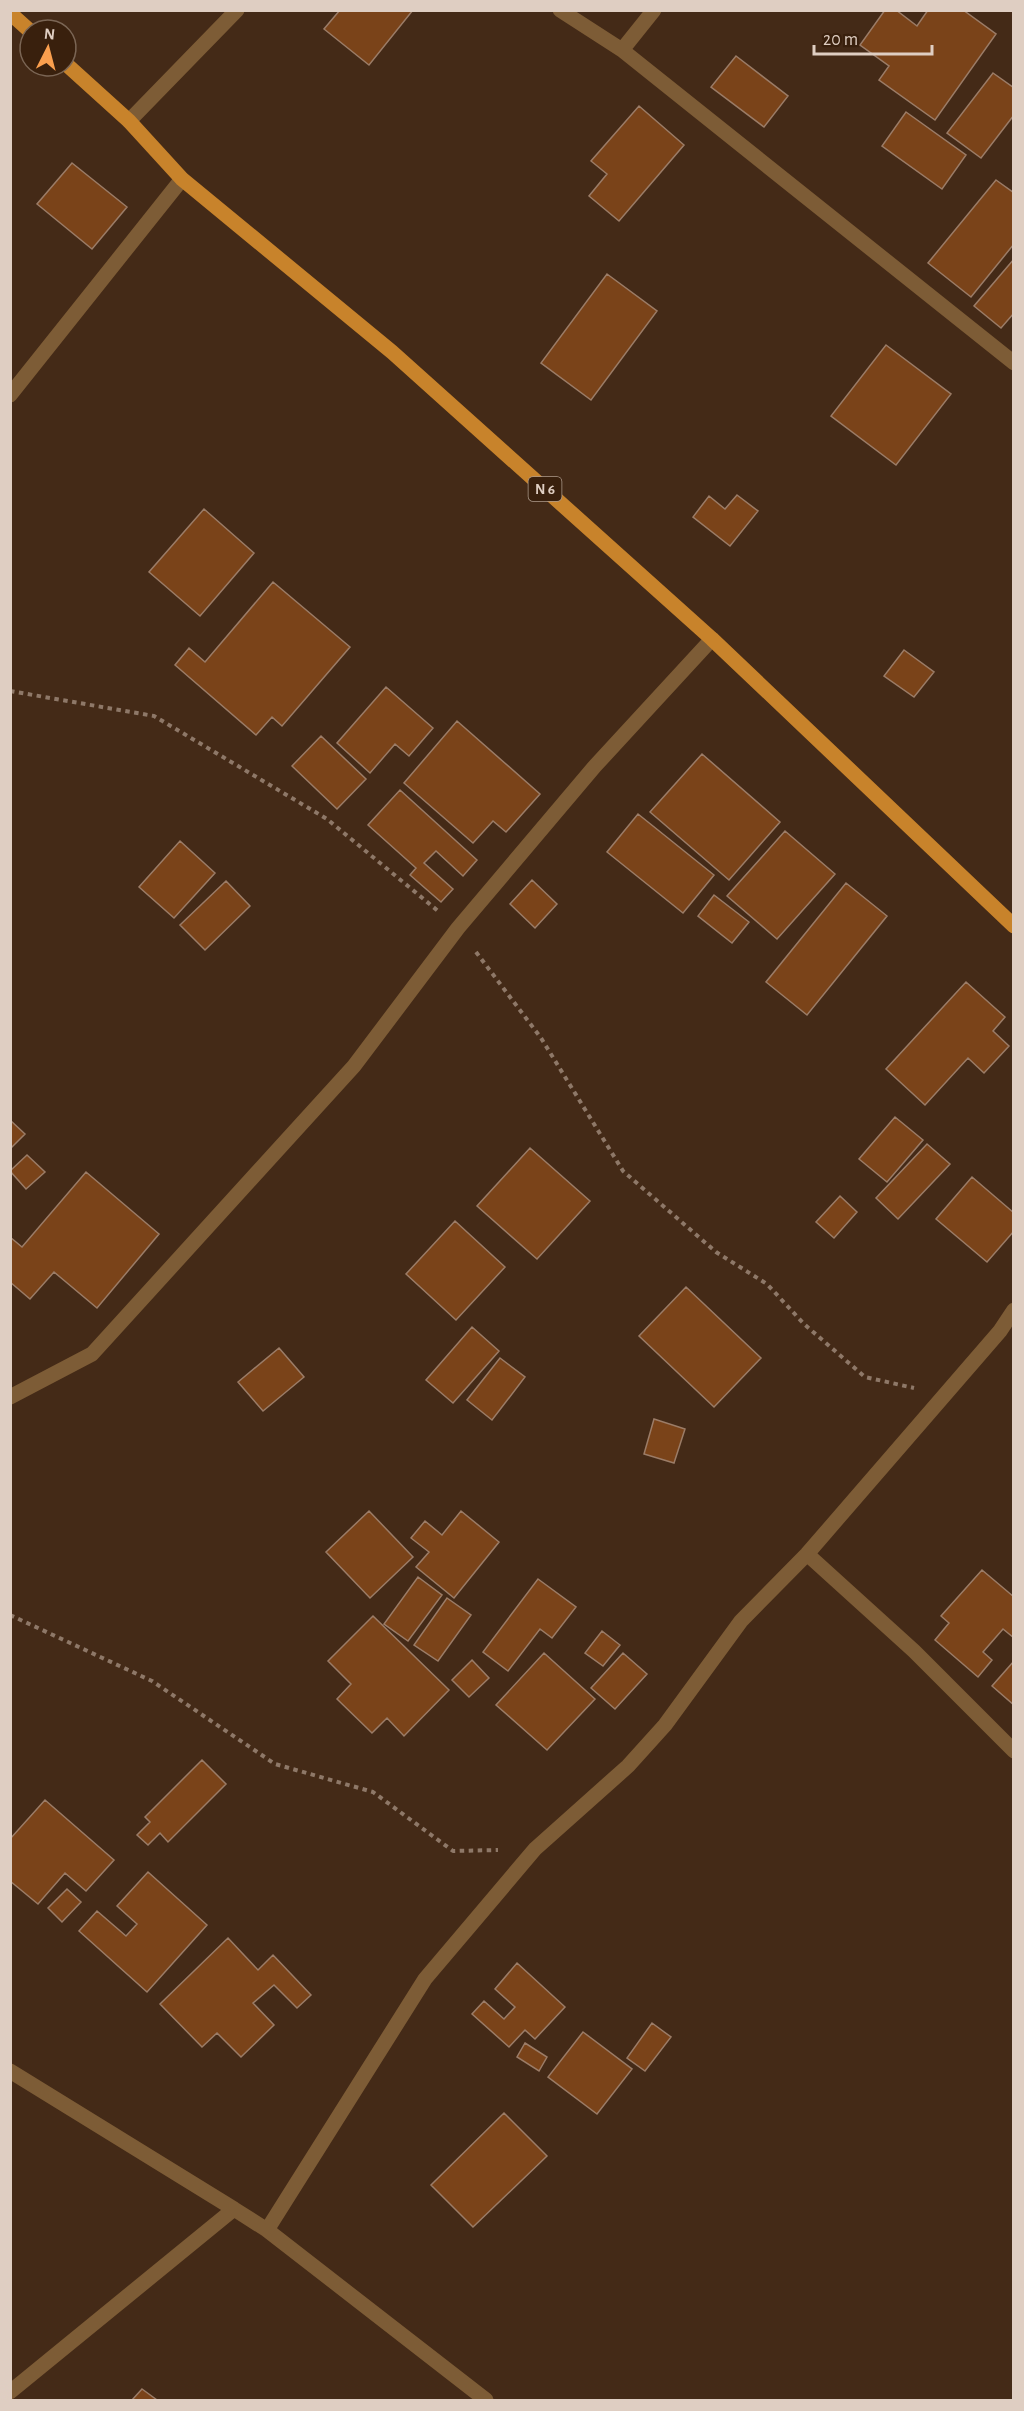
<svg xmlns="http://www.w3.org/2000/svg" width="1024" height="2411" font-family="'Alegreya Sans',sans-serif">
  <rect width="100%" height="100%" fill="#442a17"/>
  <path fill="#7a4319" stroke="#9b7c67" stroke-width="1.5" d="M340,10H413L369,65L324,29Z
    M885,10H896L917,26L928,10H963L996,34L935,120L879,80L889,66L860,45Z
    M736,56L788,96L764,127L711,87Z
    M993,73L1014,88V115L981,158L947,133Z
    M639,106L684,145L619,221L589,196L607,174L591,161Z
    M906,112L966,155L942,189L882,146Z
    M72,163L127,207L92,249L37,204Z
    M996,180L1014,193V244L971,297L928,263Z
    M1014,259V313L1001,328L974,306Z
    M607,274L657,311L591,400L541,363Z
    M886,345L951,394L896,465L831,416Z
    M737,495L758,511L730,546L693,517L709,496L725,509Z
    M204,509L254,553L200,616L149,572Z
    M273,582L350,647L282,726L272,717L256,735L175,665L189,648L205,662Z
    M904,650L934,672L914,697L884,676Z
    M386,687L433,728L409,756L395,744L370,773L337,743Z
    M457,721L540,794L506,832L493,821L473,843L404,783Z
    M321,736L366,779L337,809L292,766Z
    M702,754L780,822L729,880L650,812Z
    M400,790L477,860L463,876L436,851L424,863L453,889L441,902L410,875L416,868L368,825Z
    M638,814L714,875L683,913L607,852Z
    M785,831L835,874L777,939L727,896Z
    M180,841L215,873L174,918L139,887Z
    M532,880L557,904L535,928L510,904Z
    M226,881L250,906L205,950L180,925Z
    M846,883L887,916L807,1015L766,982Z
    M714,895L749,922L732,943L698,916Z
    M966,982L1005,1017L993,1031L1009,1046L984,1073L968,1058L925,1105L886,1069Z
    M895,1117L923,1140L887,1182L859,1159Z
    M10,1120L25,1134L10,1149Z
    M927,1144L950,1164L898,1219L876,1198Z
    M530,1148L590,1201L537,1259L477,1206Z
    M27,1155L45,1172L26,1189L10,1171Z
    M86,1172L159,1234L97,1308L54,1272L30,1299L10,1282V1237L22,1247Z
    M972,1177L1014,1213V1231L987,1262L936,1219Z
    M840,1196L857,1212L834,1238L816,1222Z
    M455,1221L505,1267L456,1320L406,1274Z
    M686,1287L761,1358L714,1407L639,1336Z
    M472,1327L499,1351L453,1403L426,1380Z
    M279,1348L304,1377L263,1411L238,1382Z
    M500,1358L525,1377L492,1420L467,1400Z
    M654,1419L685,1429L674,1463L644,1454Z
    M369,1511L413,1557L370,1598L326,1552Z
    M461,1511L499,1542L454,1598L416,1567L429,1552L411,1538L425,1521L442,1535Z
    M982,1570L1014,1597V1638L1003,1629L983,1652L992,1660L978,1677L935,1640L949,1623L941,1616Z
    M418,1577L442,1595L408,1641L384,1624Z
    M538,1579L576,1607L552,1638L540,1629L508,1671L483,1652Z
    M447,1598L471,1615L438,1661L414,1645Z
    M373,1616L449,1690L404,1736L387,1718L372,1733L337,1699L351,1684L328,1661Z
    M602,1631L620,1645L603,1666L585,1653Z
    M544,1653L595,1699L547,1750L496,1705Z
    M623,1653L647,1674L615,1709L591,1688Z
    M472,1660L489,1678L469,1697L452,1680Z
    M1014,1661V1705L992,1686Z
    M202,1760L226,1784L168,1842L160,1833L148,1845L137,1835L150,1822L145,1817Z
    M45,1800L114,1860L86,1891L65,1873L38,1904L10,1881V1839Z
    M148,1872L207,1925L147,1992L79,1931L97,1911L126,1936L137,1924L117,1906Z
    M67,1889L81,1902L62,1922L48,1908Z
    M228,1938L258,1970L273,1955L311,1995L297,2008L274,1985L253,2003L274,2025L241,2057L217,2033L202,2047L160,2004Z
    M517,1963L565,2007L535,2039L525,2030L509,2047L472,2014L484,2001L504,2019L515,2007L495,1989Z
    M652,2023L671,2037L645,2071L627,2058Z
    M583,2032L632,2069L597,2114L548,2077Z
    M525,2043L547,2057L539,2071L517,2057Z
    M504,2113L547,2156L473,2227L431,2185Z
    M142,2389L157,2400H132Z"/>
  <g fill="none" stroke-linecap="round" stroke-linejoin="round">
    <path stroke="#8e7868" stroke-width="4" stroke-dasharray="4.5 4.5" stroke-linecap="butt" d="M10,691L154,716L327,819L438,911
      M476,952L541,1038L623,1171L716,1252L767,1284L804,1324L865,1377L914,1388
      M10,1615L152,1681L275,1764L373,1792L453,1851L498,1850"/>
    <path stroke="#7d5c36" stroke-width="15" d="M560,10L622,50L654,10
      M622,50L1014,363
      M129,121L237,10
      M10,395L182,179
      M10,1397L92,1354L354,1066L458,928L595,766L712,639
      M807,1554L914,1651L1014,1751
      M10,2071L234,2209
      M267,2230L486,2400
      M10,2392L234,2209L267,2230L425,1979L535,1849L628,1766L665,1725L741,1621L807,1554L1000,1331L1014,1310"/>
    <path stroke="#c8832b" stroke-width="15" d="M10,13L30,31
      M66,64L129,121L182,179L392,352L712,639L1014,926"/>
  </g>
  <g text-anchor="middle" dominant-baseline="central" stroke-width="5" stroke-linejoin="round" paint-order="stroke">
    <rect fill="#39200d" stroke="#ad9a8c" stroke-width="1.5" x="528.5" y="477" width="33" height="24" rx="4.5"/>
    <g font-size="15" font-weight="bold" fill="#dfcec2">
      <text x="545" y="489">N 6</text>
    </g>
  </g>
  <rect width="1024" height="2411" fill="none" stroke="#dfcec2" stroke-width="24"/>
  <g transform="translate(48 48) rotate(6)"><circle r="28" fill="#39200d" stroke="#7b6655" stroke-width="1.5"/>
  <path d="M0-4.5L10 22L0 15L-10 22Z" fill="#fa9f4e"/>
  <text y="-9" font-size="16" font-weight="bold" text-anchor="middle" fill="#dfcec2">N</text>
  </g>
  <path d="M814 45v9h118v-9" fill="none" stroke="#dfcec2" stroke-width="3"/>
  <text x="823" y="45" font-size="18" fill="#dfcec2" stroke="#39200d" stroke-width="4.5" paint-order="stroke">20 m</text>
</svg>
